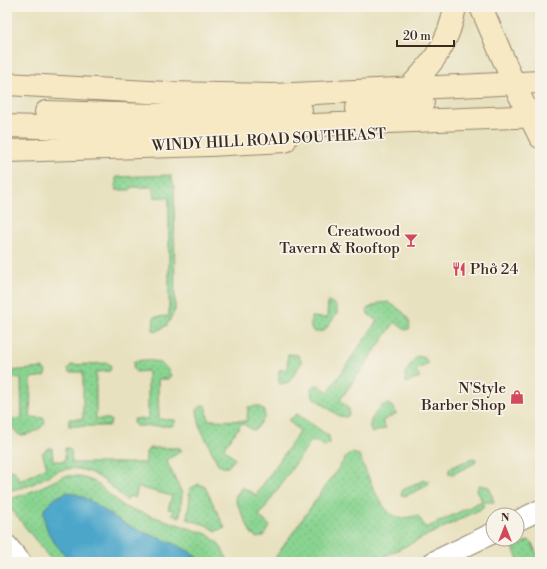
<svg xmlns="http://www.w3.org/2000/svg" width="547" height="569" font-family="'Libre Bodoni',serif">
  <defs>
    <pattern id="grass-dots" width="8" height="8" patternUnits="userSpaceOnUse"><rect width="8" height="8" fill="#8ad491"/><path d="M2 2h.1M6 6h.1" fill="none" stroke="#78b67d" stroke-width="1.8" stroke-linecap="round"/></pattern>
  </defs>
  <rect width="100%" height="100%" fill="#f7f3e8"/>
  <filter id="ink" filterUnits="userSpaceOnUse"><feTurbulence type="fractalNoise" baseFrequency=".025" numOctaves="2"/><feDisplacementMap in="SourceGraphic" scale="8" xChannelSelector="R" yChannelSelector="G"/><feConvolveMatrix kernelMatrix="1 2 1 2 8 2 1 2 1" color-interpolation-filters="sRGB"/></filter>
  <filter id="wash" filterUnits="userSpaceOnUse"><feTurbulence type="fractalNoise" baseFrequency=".012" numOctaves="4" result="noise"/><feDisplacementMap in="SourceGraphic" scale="16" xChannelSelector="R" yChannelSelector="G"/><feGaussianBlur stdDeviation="0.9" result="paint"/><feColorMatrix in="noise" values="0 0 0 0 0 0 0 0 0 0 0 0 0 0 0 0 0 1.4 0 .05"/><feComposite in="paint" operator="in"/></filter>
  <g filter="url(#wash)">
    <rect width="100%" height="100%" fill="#e8e1bf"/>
    <path fill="url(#grass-dots)" stroke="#627f58" d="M171,175L174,187L175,310L167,325L156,332L153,330L154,317L169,316V198L154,197L153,187H132L130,190H116V177Z
      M328,302H331L337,307V314L324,331L314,332L311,329V317L327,318Z
      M388,302C398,309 413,315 409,329L405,330L395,322L340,400L349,409V415L346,417L339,416L313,397L311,389L313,386L318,385L328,392L377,321L368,314L367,309L379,303Z
      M288,354L298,355L302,362L289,382L281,384L279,383V370L287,369Z
      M417,356L425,358L428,364L416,370L420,377L406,383L405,373Z
      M144,360C156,360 167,364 171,376L168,379H158L159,419L175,420V423L172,426H136L133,423L134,419H148V371L136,372L133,369L134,361Z
      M108,363L111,366L110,371L96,372V419H109L111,420L110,425L108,426H69V419H83V372H69L68,368L71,365Z
      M42,368L46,371L45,376L31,378L30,417L44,418L45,423C40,430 28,436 19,435L14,429L9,419L22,418L21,378H8L7,373L10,371Z
      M388,404L394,408L396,414L382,421L386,428L372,433C366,422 375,415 381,406Z
      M205,405L207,408L208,420L247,421L248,407L258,406L264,410L265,417L256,429L252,430L242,423L224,448L235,459L228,467H222L218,464L200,427L197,410L201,406Z
      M297,414L326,434L329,436V443L325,446L312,440L259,516L270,526L264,536L257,538L251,533L236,501L235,497L242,487L256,495L300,431L291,423L289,420Z
      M49,448H52L53,461H65V448H69L71,451L72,463H146V452L150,448H180L182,451L166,460L182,493L180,517L172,515L173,510L168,509L172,496L138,487L135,498L129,496L127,501C109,483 86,461 58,471C48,475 38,482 28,486C21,488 14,489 7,491V472L12,470L15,472L20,481L47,467L42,453Z
      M352,453L359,455C366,471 379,508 394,516C401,520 411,516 418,516L426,528L482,501L477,490L479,485L489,487L494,502H484L483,508L373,562H272L347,456Z
      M473,458L476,459L475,463L453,474L448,473L450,468Z
      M65,476H78L95,482L124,507L207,534L219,544L229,562H53L7,504V500L28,493Z
      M424,480L429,481L427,486L405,496L401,495L403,490Z
      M199,484L205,487L225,528L216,531L206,525L187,519L190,497L189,489Z
      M529,540L532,543L540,562H519L513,548Z"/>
    <path fill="#4ca6ca" stroke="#446874" d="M68,492C91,497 104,512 124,523C150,538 180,540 202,562H71C56,544 43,534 44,509L55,498Z"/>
  </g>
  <g filter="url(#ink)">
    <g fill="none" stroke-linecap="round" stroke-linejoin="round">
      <defs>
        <path id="street" d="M517,521L540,510
          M7,545L21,562
          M433,562L493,533"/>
        <path id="secondary" d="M481,7L514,84L540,137
          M7,84L166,93L273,95L540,82
          M407,90C432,64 449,44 455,7
          M356,108L423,103
          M46,112L155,115L301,110
          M7,126L162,131L540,116
          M7,151L209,145L285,141"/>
      </defs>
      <use href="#street" stroke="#92866e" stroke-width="22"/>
      <use href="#secondary" stroke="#92866e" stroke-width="24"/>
      <use href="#street" stroke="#fff" stroke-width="20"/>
      <use href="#secondary" stroke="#f7e9c3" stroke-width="22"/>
    </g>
  </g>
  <defs>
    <symbol id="bar-bare" viewBox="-9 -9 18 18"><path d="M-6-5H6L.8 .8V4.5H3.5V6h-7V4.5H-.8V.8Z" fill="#d1495b" stroke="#f7f3e8" stroke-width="2.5" paint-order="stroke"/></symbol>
    <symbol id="restaurant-bare" viewBox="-9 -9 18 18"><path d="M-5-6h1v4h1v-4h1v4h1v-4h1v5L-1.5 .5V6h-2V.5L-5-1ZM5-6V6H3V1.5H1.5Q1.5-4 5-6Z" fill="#d1495b" stroke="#f7f3e8" stroke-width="2.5" paint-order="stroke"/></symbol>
    <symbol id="shop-bare" viewBox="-9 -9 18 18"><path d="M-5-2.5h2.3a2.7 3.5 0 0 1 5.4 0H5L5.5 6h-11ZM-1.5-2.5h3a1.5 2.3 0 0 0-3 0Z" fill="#d1495b" stroke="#f7f3e8" stroke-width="2.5" paint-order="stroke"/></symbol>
  </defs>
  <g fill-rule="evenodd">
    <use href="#bar-bare" x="401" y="230" width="20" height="20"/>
    <use href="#restaurant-bare" x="449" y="259" width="20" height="20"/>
    <use href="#shop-bare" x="507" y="387" width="20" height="20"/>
  </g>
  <g text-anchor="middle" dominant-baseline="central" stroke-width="3.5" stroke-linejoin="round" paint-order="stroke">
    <g font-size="15" fill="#3b2a1e" stroke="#f7f3e8">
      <text transform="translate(269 140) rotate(-3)">WINDY HILL ROAD SOUTHEAST</text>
    </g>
    <g font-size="15" fill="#3b2a1e" stroke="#f7f3e8" text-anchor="end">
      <text x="400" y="231">Creatwood<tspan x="400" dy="17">Tavern &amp; Rooftop</tspan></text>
      <text x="470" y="269" text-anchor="start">Phở 24</text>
      <text x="506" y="388">N'Style<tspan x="506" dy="17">Barber Shop</tspan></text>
    </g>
  </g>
  <rect width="547" height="569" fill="none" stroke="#f7f3e8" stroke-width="24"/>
  <g transform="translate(505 527)"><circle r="19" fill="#f7f3e8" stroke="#aca397"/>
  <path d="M0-3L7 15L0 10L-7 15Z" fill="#d1495b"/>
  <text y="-6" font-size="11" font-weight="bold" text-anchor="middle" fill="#3b2a1e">N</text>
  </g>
  <path d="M397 40v6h57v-6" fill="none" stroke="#3b2a1e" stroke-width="2"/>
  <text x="403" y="40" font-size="12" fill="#3b2a1e" stroke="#f7f3e8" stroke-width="3" paint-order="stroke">20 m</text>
</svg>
